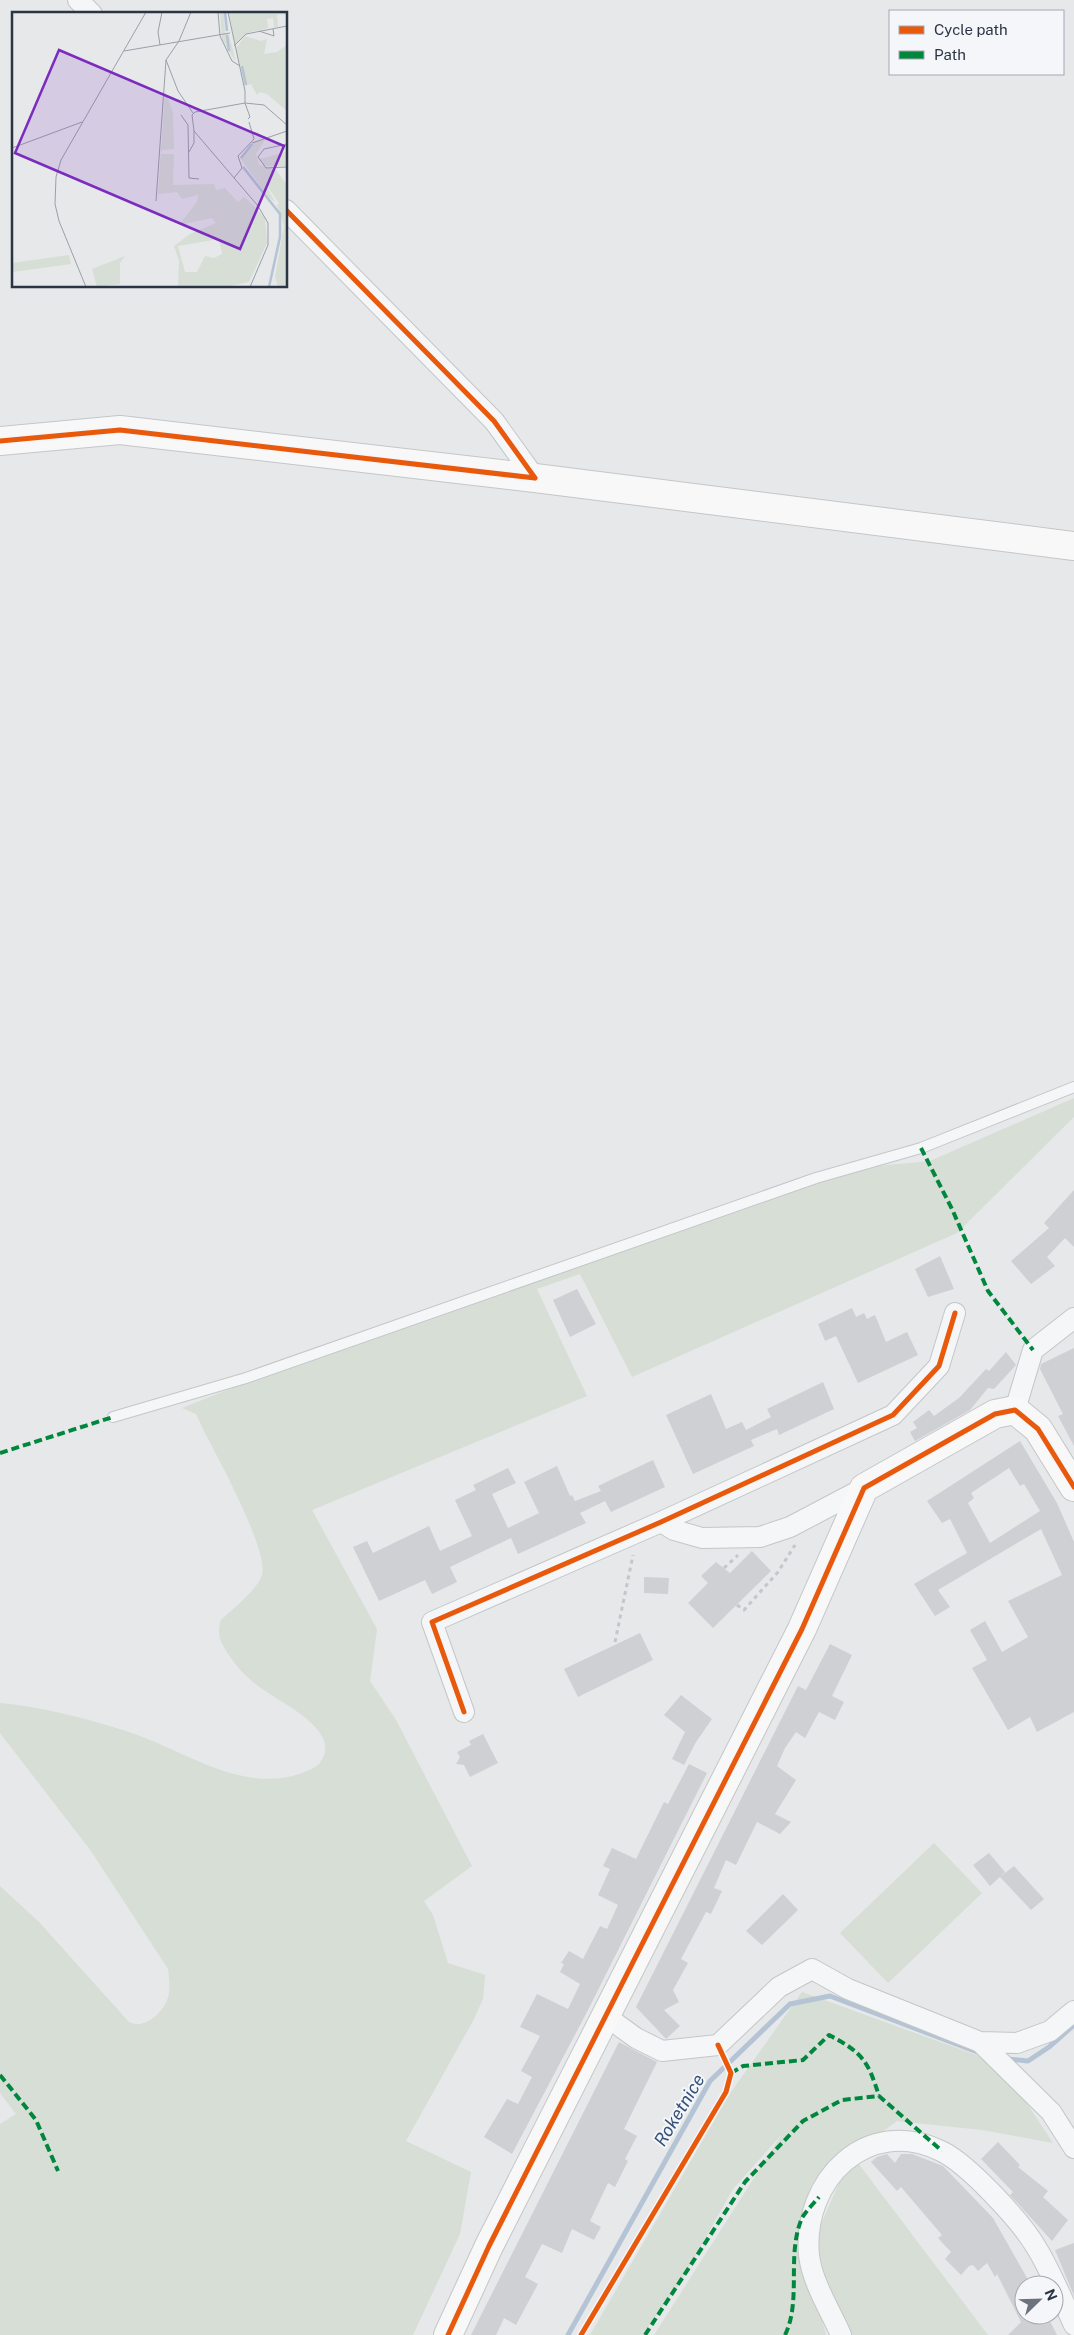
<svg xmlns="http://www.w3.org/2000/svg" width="1074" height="2335" font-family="'Public Sans',sans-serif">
  <rect width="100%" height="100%" fill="#e6e8ea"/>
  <path fill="#d6ded6" d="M1074,1098V1117L957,1233L632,1377L580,1274L537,1289L587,1396L312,1510L377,1629L370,1681L396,1720L472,1866L424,1901L433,1915L448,1963L485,1975L483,1999L474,2019L406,2141L471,2172L460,2234L413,2335H0V2124L16,2114L0,2093V1886L39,1922L129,2022C146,2031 167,2009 169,1993C170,1985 169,1977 168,1969L91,1851L0,1733V1703C43,1707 85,1718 126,1731C183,1749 241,1795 302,1773C309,1770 317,1768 321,1761C343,1729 276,1701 257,1685C246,1677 236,1666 229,1655C221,1643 216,1634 221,1620C232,1610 258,1589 262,1575C269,1551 218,1458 205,1433L196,1414L182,1408L237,1386L856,1168L930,1161Z
    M934,1843L982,1893L888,1983L840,1933Z
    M802,1992L1001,2064L1053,2143L982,2130L897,2121L812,2184L799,2225L826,2335H654L782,2134L733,2189L680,2283L642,2335H590L729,2095Z
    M858,2163L988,2335H850L831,2298L815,2238L839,2183Z"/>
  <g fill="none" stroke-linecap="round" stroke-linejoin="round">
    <path stroke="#b4c4d5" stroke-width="5" d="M1007,2059L1028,2061L1049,2047L1074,2025
      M568,2335L710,2081L790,2004L830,1996L980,2053"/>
  </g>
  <path fill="#ced0d3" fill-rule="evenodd" d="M1074,1190V1247L1065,1238L1047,1257L1055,1266L1031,1284L1011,1261L1049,1228L1044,1223Z
    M940,1256L954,1289L928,1297L915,1269Z
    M577,1289L596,1324L570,1337L553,1300Z
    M852,1308L856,1317L864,1313L867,1319L875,1315L886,1342L907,1332L918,1355L858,1383L836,1336L825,1341L818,1324Z
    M1074,1348V1446L1058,1416L1063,1414L1040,1369L1041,1364Z
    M1006,1352L1016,1365L994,1389L988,1388L970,1410L915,1441L910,1432L917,1428L913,1422L929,1410L934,1416L959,1398L986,1369L989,1371Z
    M823,1382L834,1409L779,1435L777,1429L751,1440L754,1446L693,1474L666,1415L711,1394L726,1429L742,1422L746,1430L771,1417L767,1409Z
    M1020,1441L1057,1503L1074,1542V1712L1037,1732L1030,1717L1008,1730L972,1668L987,1660L970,1630L985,1621L1002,1652L1028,1637L1008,1601L1062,1575L1041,1529L938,1590L950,1607L935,1616L914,1584L967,1553L950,1519L942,1523L927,1501ZM1009,1468L1020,1486L1024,1484L1040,1511L990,1543L968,1503L974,1498L971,1493Z
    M653,1460L665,1487L611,1512L605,1501L580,1513L586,1523L518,1554L511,1538L450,1567L457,1582L432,1594L425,1580L379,1601L353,1547L367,1541L373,1553L429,1526L440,1551L472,1536L455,1500L476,1490L473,1485L508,1468L516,1483L492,1494L508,1528L539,1513L524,1482L557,1466L570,1496L572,1495L575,1501L601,1491L598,1486Z
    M752,1551L771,1571L713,1628L688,1603L708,1583L701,1576L716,1562L730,1573Z
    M644,1577L669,1578L668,1594L644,1593Z
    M640,1633L653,1660L578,1697L564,1669Z
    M830,1644L852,1655L832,1696L844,1702L835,1720L819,1712L805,1738L796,1732L785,1748L777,1766L796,1780L775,1814L791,1822L780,1834L757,1822L736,1865L726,1860L714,1888L722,1891L711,1914L706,1912L681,1959L688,1963L673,1990L679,2002L664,2010L680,2026L666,2039L636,2007L798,1686L806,1690Z
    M681,1695L712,1719L696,1742L684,1765L672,1759L685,1732L664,1715Z
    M483,1734L498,1763L470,1777L464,1765L456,1764L460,1757L457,1752L471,1745L469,1741Z
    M689,1764L707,1773L587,2012L512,2154L484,2137L507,2099L518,2104L532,2077L521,2071L540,2036L520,2027L537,1994L568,2009L580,1984L560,1972L564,1964L561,1963L569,1951L583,1959L600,1926L607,1929L618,1905L598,1895L610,1869L603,1866L612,1848L636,1859L664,1802L668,1804Z
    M989,1853L1005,1872L1001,1876L1014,1866L1044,1899L1031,1910L1000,1877L990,1886L973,1865Z
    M783,1894L798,1910L762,1945L746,1931Z
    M619,2042L657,2062L624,2129L637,2136L625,2159L628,2161L615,2187L608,2183L590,2221L601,2227L594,2240L572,2229L562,2253L542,2244L525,2277L538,2284L516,2325L504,2318L496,2335H471Z
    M998,2142L1020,2165L1018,2167L1048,2191L1043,2197L1068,2220L1052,2241L1010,2195L1013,2192L981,2159Z
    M887,2154L895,2163L901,2154H912L943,2166L993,2218L1031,2285H1024V2315H1047L1057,2335H1008L1021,2322L997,2274L995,2277L987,2263L978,2271L973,2265L969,2266L961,2275L945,2259L951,2252L938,2238L942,2235L901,2187L897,2191L871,2162L877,2157Z
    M1074,2243V2296L1055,2250Z"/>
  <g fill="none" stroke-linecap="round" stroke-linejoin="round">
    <defs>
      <path id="lane" d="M113,1417L246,1378L816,1178L921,1148L1074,1087"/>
      <path id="street" d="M78,0L92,14
        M286,210L494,421L535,478
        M1015,1410L1033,1350L1074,1318
        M661,1522L674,1530L702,1538L760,1537L790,1527L864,1488
        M464,1712L432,1622L661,1522L893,1415L939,1366L955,1313
        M607,2017L636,2038L662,2051L718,2045L779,1987L812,1969L848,1989L980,2042L1017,2043L1050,2031L1074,2011
        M980,2042L1051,2112L1074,2148
        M841,2335C830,2310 812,2282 809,2255C802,2180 867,2115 941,2151C967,2163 1021,2221 1036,2247C1051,2271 1062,2299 1074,2325"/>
      <path id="secondary" d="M0,441L120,430L535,478L1074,546
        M448,2335L489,2246L802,1629L864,1488L995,1414L1015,1410L1038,1429L1074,1487"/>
    </defs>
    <use href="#lane" stroke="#c4c6c8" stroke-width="12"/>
    <use href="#street" stroke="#c4c6c8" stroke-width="22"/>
    <use href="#secondary" stroke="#c4c6c8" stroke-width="30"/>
    <path stroke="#c5c6ca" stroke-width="3" stroke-dasharray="4 4" stroke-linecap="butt" d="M724,1568L738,1555
      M737,1605L744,1610L778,1572L795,1545
      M615,1642L633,1555"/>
    <use href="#lane" stroke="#f5f6f7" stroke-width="10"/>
    <use href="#street" stroke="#f5f6f7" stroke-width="20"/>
    <use href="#secondary" stroke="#f8f8f8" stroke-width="28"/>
    <path stroke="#00873e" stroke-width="4" stroke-dasharray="8 4" stroke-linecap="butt" d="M921,1148L952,1209L988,1291L1033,1350
      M0,1453L113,1417
      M731,2073L743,2066L803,2060L829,2035C863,2053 868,2061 879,2096
      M0,2075L36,2120L58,2171
      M645,2335L745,2182L803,2121L842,2100L879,2096L942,2151
      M785,2335C802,2300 786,2255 802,2218C806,2211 814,2203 819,2197"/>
    <defs>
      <path id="cycleway" d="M286,210L494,421L535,478
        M0,441L120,430L535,478
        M464,1712L432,1622L661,1522L893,1415L939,1366L955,1313
        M448,2335L489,2246L802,1629L864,1488L995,1414L1015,1410L1038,1429L1074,1487
        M581,2335L726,2092L731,2073L718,2045"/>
    </defs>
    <use href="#cycleway" stroke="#f4f6f9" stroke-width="8"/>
    <use href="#cycleway" stroke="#e8590c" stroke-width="5"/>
  </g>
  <g text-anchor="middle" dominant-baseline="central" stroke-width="4" stroke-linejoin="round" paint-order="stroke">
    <g font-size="18" font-style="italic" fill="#34527a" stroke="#f4f6f9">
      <text transform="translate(679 2110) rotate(-59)">Roketnice</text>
    </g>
  </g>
  <g transform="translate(12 12)">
    <rect width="275" height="275" fill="#e6e8ea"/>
    <path d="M208,0H212L213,21L217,23L224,50L210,28ZM217,0H275V3L265,2L266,15H262L261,6L255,7L256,16L235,21L223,33ZM233,24L249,29L255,27L252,42L265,40L275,33V99L255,82L248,80L245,83L239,72L233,74L224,36ZM153,79L161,100L162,137L150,138L149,142H162L161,173L202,172L204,178L213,176L226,190L232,185L237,189L253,206L255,231L237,270L218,274L166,275L167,249L162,234L178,222L204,211L200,206L167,213L185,190L186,183L170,187L165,180L146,182ZM207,227L210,242L202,246L193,244L185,260H173L166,234ZM253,128L244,142L247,153L264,158L275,173V275H266L263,265L272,214L265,193L267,191L253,171L263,190L256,185L228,146L243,129ZM275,134V154H252L247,147L274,140ZM57,243L59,252L0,260V251ZM113,244L108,251V272L85,275L80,257Z" fill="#d6ded6" fill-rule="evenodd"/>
    <path fill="none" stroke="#b4c4d5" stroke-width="2.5" d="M213,0L215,19M215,23L217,39M230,54L234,73M229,146L240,132M231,155L268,202V225L257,275"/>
    <path fill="none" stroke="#9ba0a8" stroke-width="1" d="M179,0L167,29L154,48L166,79L181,101M206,0L208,24L220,49L228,54M216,0L233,79V91L183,100L180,103L182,119L246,194L256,211V233L238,275M247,19L262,24L261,17M148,33L146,20L150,0M222,34L234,22L275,14M112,39L218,21M233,91L252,93L275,113M233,91L238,105L236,107M169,103L176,113L177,166L187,167M240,131L275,119M275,132L252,137L246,145L254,156L275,155M0,136L70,110M177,140L182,131V119M222,166L230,156L226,144L242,127L237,110M144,189L154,48M74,275L47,209L43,192L44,165L49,148L134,0"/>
    <path fill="#7b2cbf" fill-opacity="0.15" stroke="#7b2cbf" stroke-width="2.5" d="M47,38L272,134L228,237L3,141Z"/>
    <rect width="275" height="275" fill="none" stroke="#2b3445" stroke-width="2.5"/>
  </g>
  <rect x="889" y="10" width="175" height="65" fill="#f4f6f9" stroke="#a4a8b1"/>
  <rect x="899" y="26" width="25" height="8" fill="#e8590c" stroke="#a4a8b1"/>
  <text x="934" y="35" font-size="15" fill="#2b3445">Cycle path</text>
  <rect x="899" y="51" width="25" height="8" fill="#00873e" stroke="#a4a8b1"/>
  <text x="934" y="60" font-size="15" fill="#2b3445">Path</text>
  <g transform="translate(1039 2300) rotate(67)"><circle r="24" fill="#f4f6f9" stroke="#a4a8b1"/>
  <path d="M0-4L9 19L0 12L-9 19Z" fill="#6c737f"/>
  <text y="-8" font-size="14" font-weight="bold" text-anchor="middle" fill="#2b3445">N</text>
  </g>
</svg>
